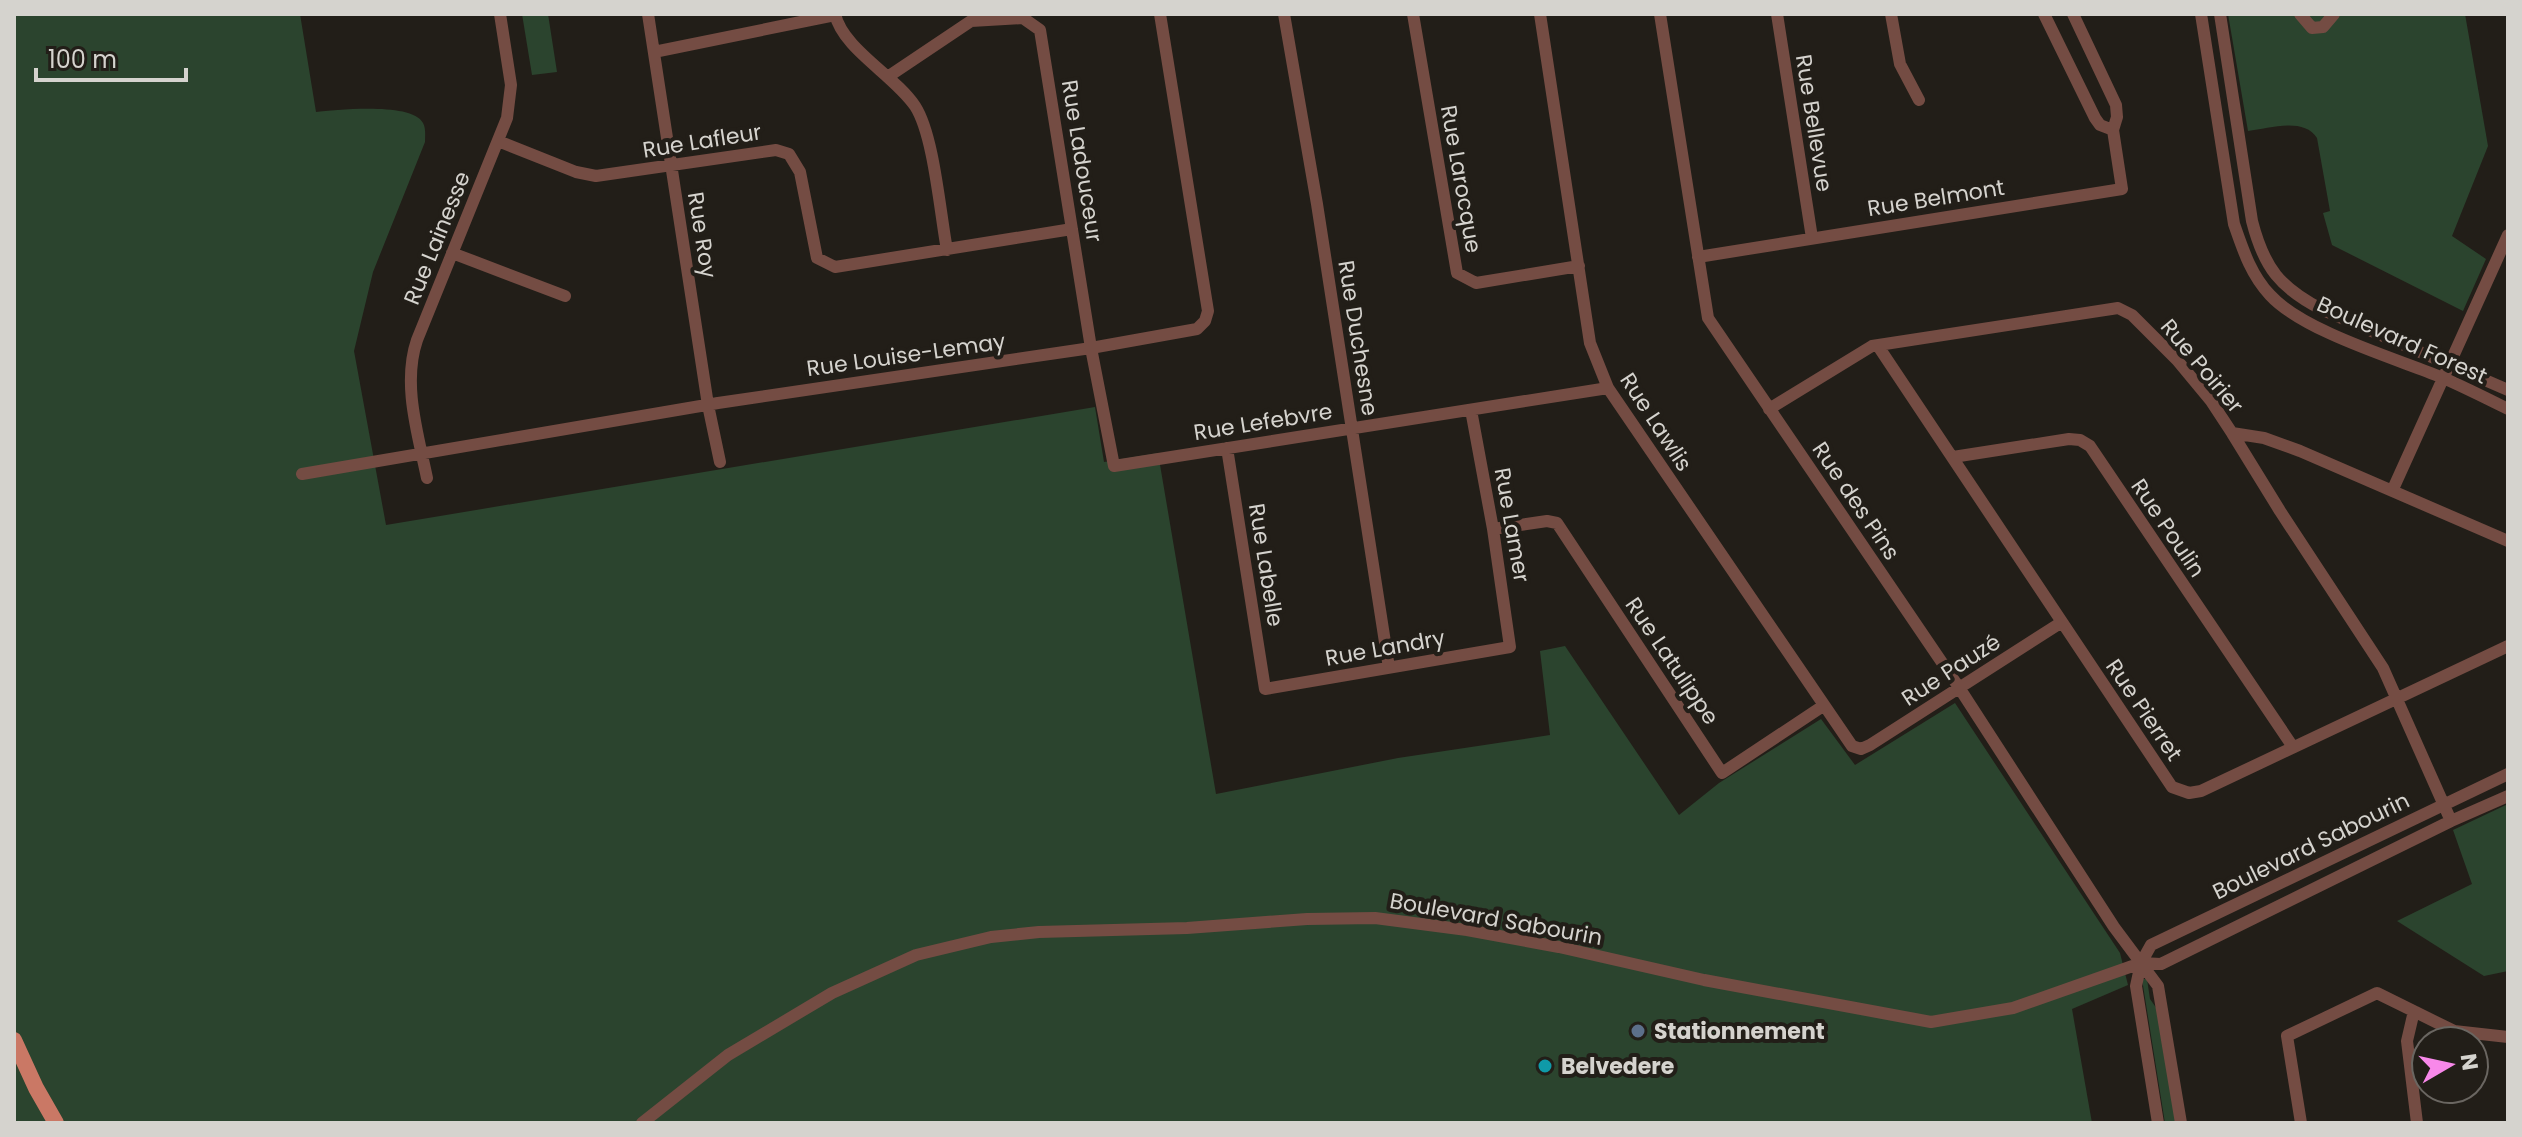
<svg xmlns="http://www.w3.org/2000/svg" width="2522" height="1137" font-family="Poppins,sans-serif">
  <rect width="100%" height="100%" fill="#221e18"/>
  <path fill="#2b442e" d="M14,14H300L316,112C337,110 412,102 423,123C426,128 425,136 425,142L373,272L354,351L386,525L1095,407L1104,462L1158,453L1216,794L1398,758L1550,735L1540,651L1565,646L1679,815L1719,783L1821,719L1855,765L1955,703L2120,953L2128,985L2072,1009L2092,1123H14Z
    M522,14H548L557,72L532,75Z
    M2228,14H2465L2488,146L2452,236L2486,259L2463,311L2332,245L2323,213L2330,211L2317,138C2304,117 2270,128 2248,131Z
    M2508,804V971L2484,976L2397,921L2472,884L2453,830Z
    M2142,979H2147L2150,999L2157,1009L2176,1123H2165Z"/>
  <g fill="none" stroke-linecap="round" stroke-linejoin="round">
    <path stroke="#744c43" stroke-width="12" d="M648,14L708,405L720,462
      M835,14C843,49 894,75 915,106C934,135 940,213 947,250
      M1284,14L1317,204L1389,668
      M1413,14L1457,273L1476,283L1579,266
      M1540,14L1590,343L1608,388L1852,746L1861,749L1870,745L2062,622
      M1660,14L1708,318L1960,689L2114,927L2158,986L2181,1123
      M1777,14L1812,238
      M1891,14L1900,64L1919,100
      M2044,14L2095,118L2100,125L2113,130
      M2201,14L2234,224C2243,250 2251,275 2270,295C2303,331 2394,358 2441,377C2464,387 2486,398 2508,409
      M2220,14L2252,221C2264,268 2280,288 2323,310L2508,390
      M2300,14L2312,28L2323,27L2334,14
      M654,52L835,15
      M889,76L971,21L1023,18L1040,30L1091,348L1114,466L1608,388
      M498,141L576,172L596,176L776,150L789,154L800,172L817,258L835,267L1072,229
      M452,253L565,296
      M1698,257L2122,189L2113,130L2117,117L2116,105L2073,14
      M1878,346L2172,787L2189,793L2201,791L2508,646
      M1769,409L1872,346L2118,308L2132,315L2177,360L2211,401L2232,433L2280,511L2383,668L2451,821
      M2232,433L2264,438L2300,451L2508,541
      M1227,448L1265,689L1510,647L1493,529L1471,410
      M1953,457L2069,439L2080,440L2090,446L2293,747
      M302,474L718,403L1091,348L1197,329L1205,321L1208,311L1160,14
      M427,478C418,434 402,384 417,340L507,118L511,85L500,14
      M2393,489L2508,235
      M1493,529L1547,521L1557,523L1722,773L1823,706
      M2414,1011L2407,1041L2417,1123
      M642,1123L728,1055L832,993L916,955L991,937L1039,932L1187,928L1307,919L1375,918L1467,930L1559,947L1704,980L1931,1022L2013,1008L2141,963L2161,964L2451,821L2508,796
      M2158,1123L2136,986L2141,963L2151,945L2508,774
      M2301,1123L2287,1036L2377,993L2454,1031L2508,1037"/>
    <path stroke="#ca7865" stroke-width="16" d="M14,1040L36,1088L56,1123"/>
  </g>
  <circle fill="#5c6f8a" stroke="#221e18" stroke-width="3" cx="1638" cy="1031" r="8"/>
  <circle fill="#0f9aa8" stroke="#221e18" stroke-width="3" cx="1545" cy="1066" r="8"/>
  <g text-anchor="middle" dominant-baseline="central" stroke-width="8" stroke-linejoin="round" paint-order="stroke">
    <g font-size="22" fill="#d5d3ce" stroke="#221e18">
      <text transform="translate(1814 123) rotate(81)">Rue Bellevue</text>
      <text transform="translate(702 141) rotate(-9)">Rue Lafleur</text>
      <text transform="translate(1082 161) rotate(81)">Rue Ladouceur</text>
      <text transform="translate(1461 179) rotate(80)">Rue Larocque</text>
      <text transform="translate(1936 198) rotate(-9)">Rue Belmont</text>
      <text transform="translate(702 235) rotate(81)">Rue Roy</text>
      <text transform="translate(437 238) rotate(-68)">Rue Lainesse</text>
      <text transform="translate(1358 338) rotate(81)">Rue Duchesne</text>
      <text transform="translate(2402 340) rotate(24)">Boulevard Forest</text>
      <text transform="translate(906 355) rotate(-8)">Rue Louise-Lemay</text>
      <text transform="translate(2202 366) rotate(50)">Rue Poirier</text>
      <text transform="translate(1263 422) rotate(-9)">Rue Lefebvre</text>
      <text transform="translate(1656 422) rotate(57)">Rue Lawlis</text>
      <text transform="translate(1856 501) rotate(56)">Rue des Pins</text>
      <text transform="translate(1512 525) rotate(80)">Rue Lamer</text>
      <text transform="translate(2168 528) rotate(56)">Rue Poulin</text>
      <text transform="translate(1266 565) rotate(81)">Rue Labelle</text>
      <text transform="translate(1385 648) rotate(-10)">Rue Landry</text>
      <text transform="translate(1672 661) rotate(56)">Rue Latulippe</text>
      <text transform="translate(1951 670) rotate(-33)">Rue Pauzé</text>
      <text transform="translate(2144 710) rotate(56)">Rue Pierret</text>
      <text transform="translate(2311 846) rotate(-26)">Boulevard Sabourin</text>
      <text transform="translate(1496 919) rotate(10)">Boulevard Sabourin</text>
    </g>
    <g font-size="22" font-weight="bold" fill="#d5d3ce" stroke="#221e18" text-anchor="start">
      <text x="1654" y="1031">Stationnement</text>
      <text x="1561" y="1066">Belvedere</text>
    </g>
  </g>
  <rect width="2522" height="1137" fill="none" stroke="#d5d3ce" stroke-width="32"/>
  <g transform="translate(2450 1065) rotate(81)"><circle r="38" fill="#221e18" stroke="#6a6661" stroke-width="2"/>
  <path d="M0-6L14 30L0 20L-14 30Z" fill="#f888ea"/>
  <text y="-12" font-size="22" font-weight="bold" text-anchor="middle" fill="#d5d3ce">N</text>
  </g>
  <path d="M36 68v12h150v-12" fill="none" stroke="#d5d3ce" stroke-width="4"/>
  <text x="48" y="68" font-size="24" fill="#d5d3ce" stroke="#221e18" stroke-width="6" paint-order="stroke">100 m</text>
</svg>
